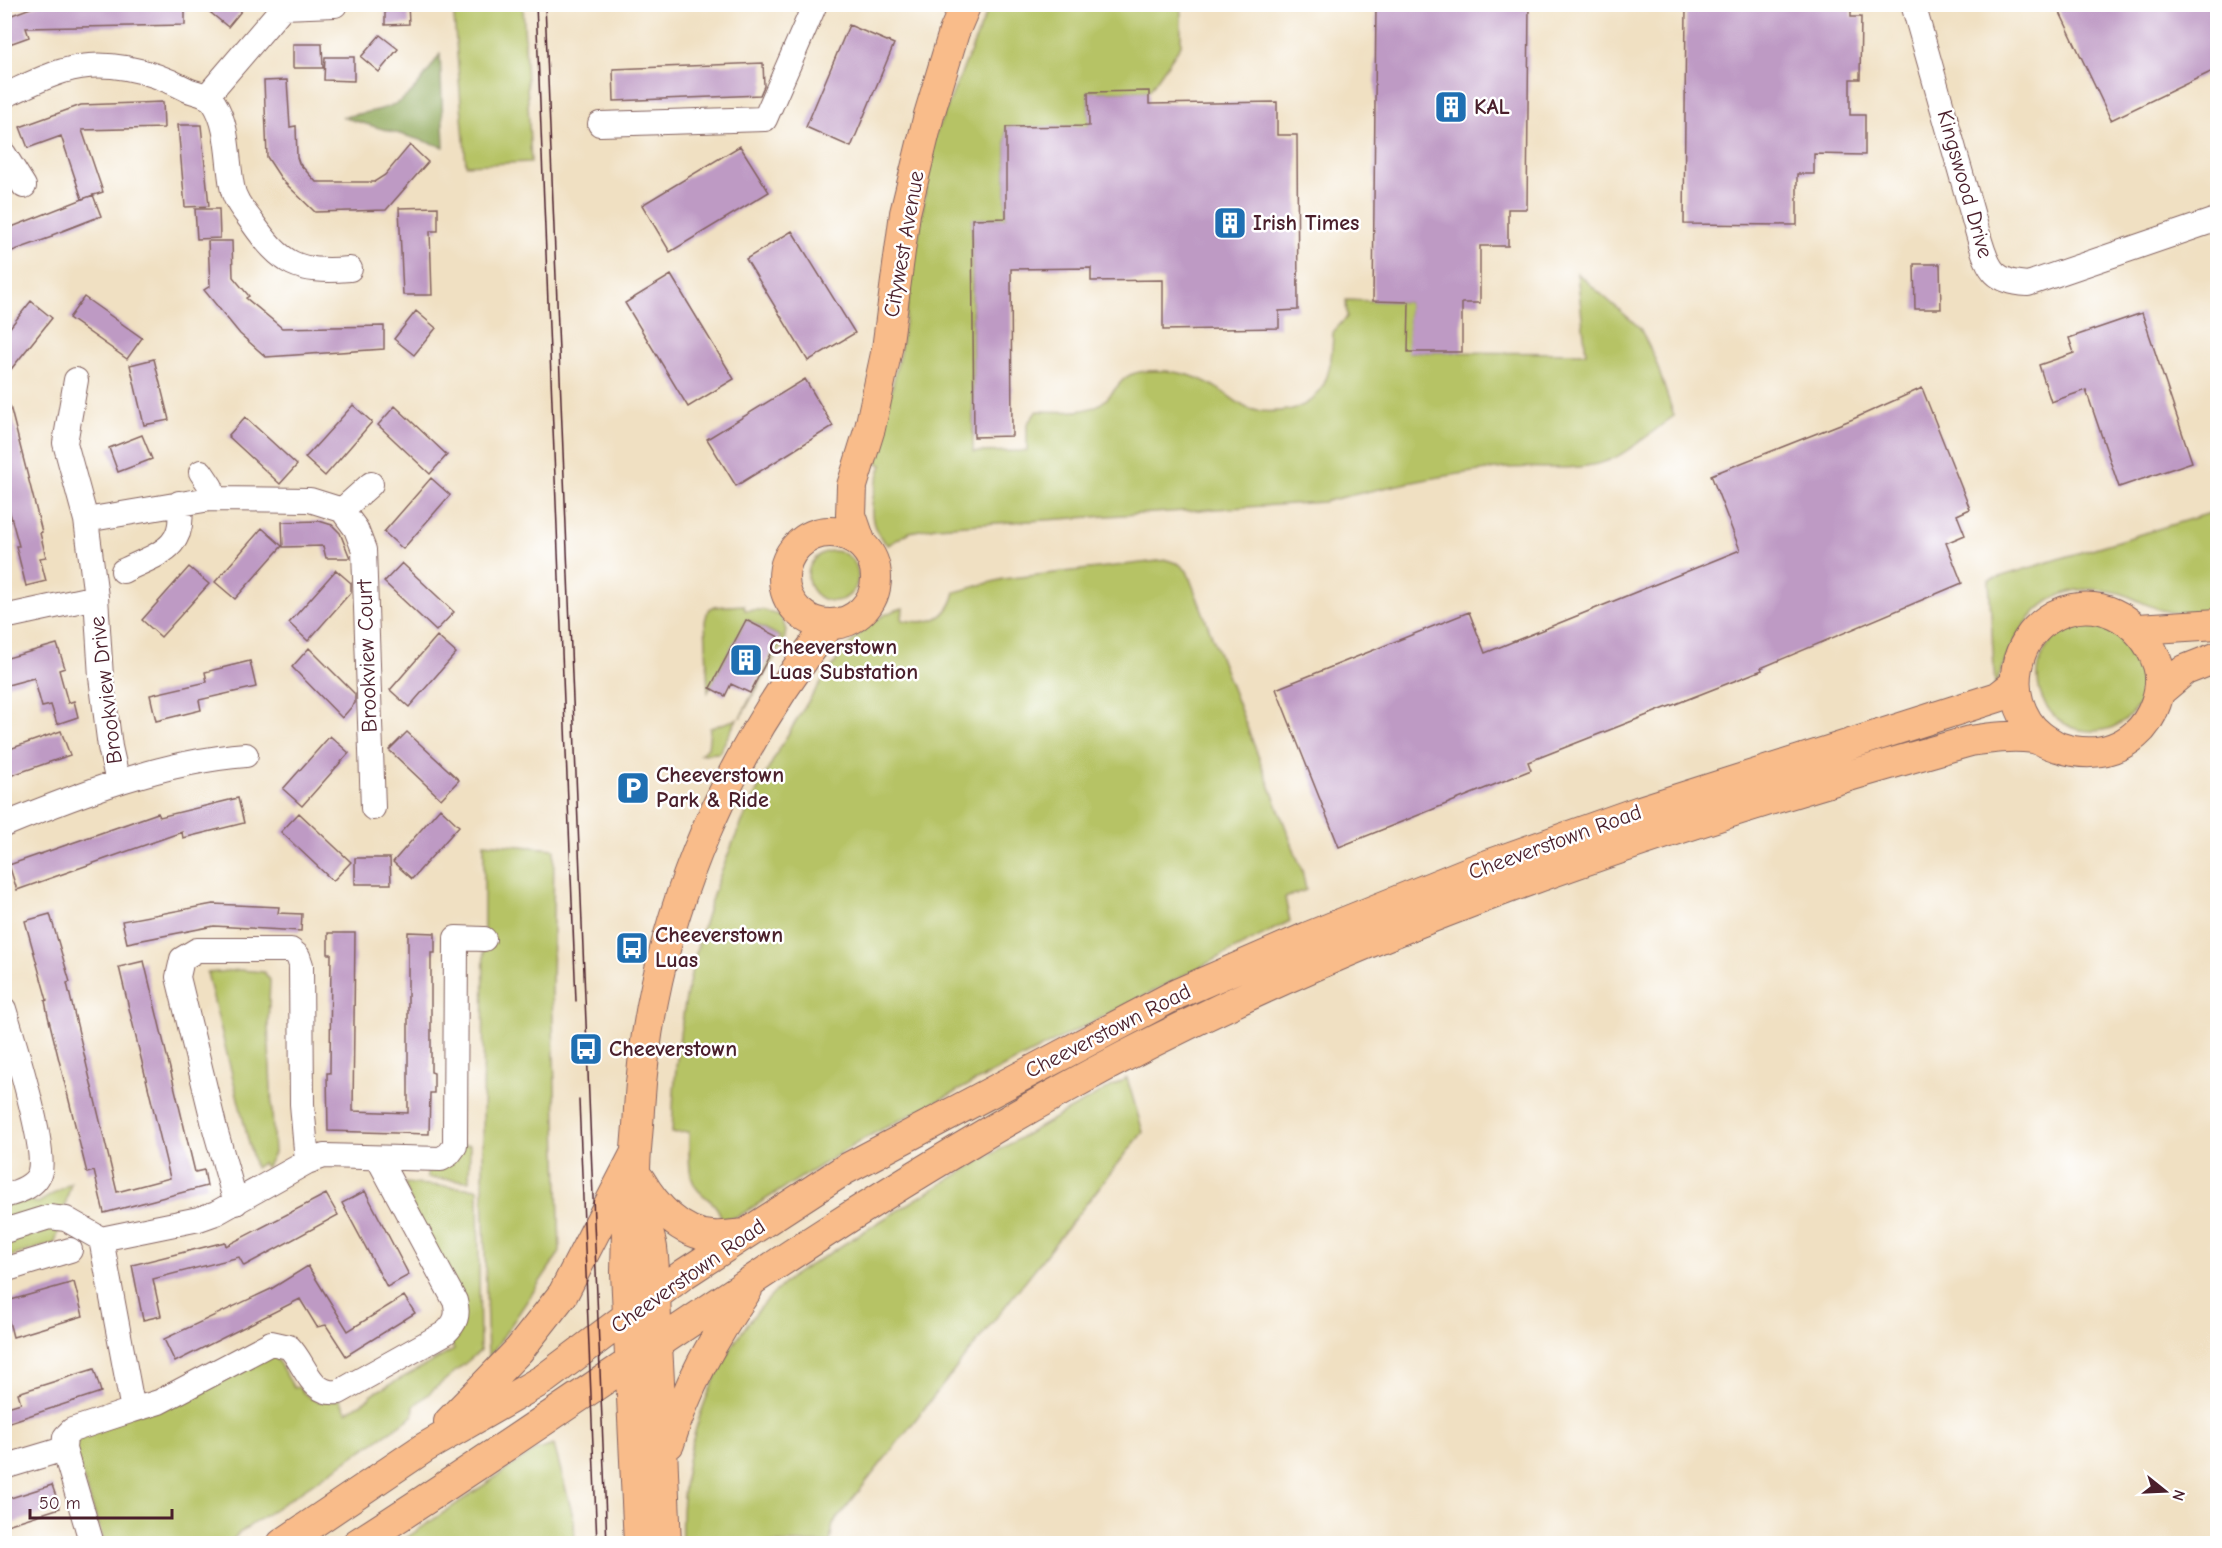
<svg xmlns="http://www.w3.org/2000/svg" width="2222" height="1548" font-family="'Comic Neue',sans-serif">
  <rect width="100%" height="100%" fill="#fff"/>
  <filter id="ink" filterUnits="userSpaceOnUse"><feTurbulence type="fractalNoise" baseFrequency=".0167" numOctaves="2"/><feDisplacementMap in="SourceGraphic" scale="12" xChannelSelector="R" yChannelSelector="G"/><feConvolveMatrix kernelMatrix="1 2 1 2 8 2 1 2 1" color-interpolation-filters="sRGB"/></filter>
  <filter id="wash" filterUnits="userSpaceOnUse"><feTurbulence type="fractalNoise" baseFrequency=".008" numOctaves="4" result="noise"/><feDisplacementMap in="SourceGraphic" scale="24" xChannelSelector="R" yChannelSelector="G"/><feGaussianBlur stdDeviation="1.35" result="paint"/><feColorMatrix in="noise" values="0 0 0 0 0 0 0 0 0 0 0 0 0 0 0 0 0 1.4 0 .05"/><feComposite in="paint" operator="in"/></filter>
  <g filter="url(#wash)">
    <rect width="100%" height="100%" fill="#f0e0c2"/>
    <path fill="#b6c365" stroke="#807148" stroke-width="1.5" d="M453,5H523L531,162L466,165Z
      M990,5H1181V45L1149,91L1088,92L1089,127H1006V218L972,219L973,452L1027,451V424L1037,411C1057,411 1088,415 1104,401C1121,386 1120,373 1147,371C1174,369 1198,375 1220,390C1229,396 1238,404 1247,408C1257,412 1268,412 1279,411C1326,408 1332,372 1333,332L1347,317L1346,300L1409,302V352L1586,353L1577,273L1640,328L1655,359L1674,416C1655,429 1630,452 1610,460C1573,474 1536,464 1497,469C1438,475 1380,488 1323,502L936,527L910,532L888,545C862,524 873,492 882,465L876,462L901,347L934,138Z
      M2217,511V613C2202,612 2186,613 2171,612C2152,610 2137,598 2119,593C2044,574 2017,627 1995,687L1989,580Z
      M808 576a25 25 0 1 1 50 0a25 25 0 1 1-50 0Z
      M1167,560L1179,564L1187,571L1302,870L1306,890L1285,898L1290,921L865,1138L737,1217L722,1219C715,1200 709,1202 698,1190C686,1177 690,1149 689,1132L672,1133C676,967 723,832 813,694C835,662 863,617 903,608L902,620C928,625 948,621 955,592L1003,579Z
      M744,605L745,610H764L781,616L786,630L784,642L740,718L781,637L747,619L708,692L705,621L708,610L712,607Z
      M2038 677a54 54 0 1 1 108 0a54 54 0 1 1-108 0Z
      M737,719L719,753L700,754L708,748L710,728Z
      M484,843L554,849L552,990L560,1252L488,1359L483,1189Z
      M240,970L264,972L270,980L268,1025L274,1153L266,1168L262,1163L255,1168L207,973Z
      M1127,1078L1143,1132L833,1524L830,1543H682C678,1446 714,1345 789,1279C800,1270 814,1263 827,1255C856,1236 885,1218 915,1200C985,1157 1056,1117 1127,1078Z
      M457,1145H470L469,1181L427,1178L428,1167Z
      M71,1183L55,1243L5,1258V1205L23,1199L38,1203Z
      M404,1183L478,1189L480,1351L414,1406L413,1416L239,1533L230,1543H104L71,1440L265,1351L281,1354L276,1358L294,1388L298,1387C311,1402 320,1404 339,1399L347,1412L371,1397L370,1395L454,1350L448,1336L457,1327Z
      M554,1445L574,1520L575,1543H399L534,1451Z"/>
    <path fill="#90a95a" stroke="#6d6442" stroke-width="1.5" d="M440,54L444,147L342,117C403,106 405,106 440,54Z"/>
    <g id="blocks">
      <path fill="#be9ac4" d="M41,4H185V25L26,28L29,37L4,46V18Z
        M200,4H247L228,27Z
        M385,4H408L409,24L385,25Z
        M1376,4H1529L1527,209H1508V246H1480V303H1462V352H1408L1409,302L1373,301Z
        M1686,4H1851V17H1861L1860,79H1850V115H1865V155L1814,154V174H1797V225L1684,224Z
        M2056,4H2217V69L2111,120Z
        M849,25L894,44L851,147L806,127Z
        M380,35L398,49L379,72L361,57Z
        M293,44H322L323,68H293Z
        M325,57H354V81L324,80Z
        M763,63L764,86L760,95L614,101L613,69Z
        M287,80L290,127L296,126L297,157L299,163L316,182H374L385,175L410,145L428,162L386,210L315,212L282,180L267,157L264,81Z
        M1149,91V104L1277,102V135H1297L1298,310L1279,311V328L1163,330V280L1091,281V268L1011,269L1012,436L974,437L972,219L1006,218V127L1089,126L1088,92Z
        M163,102L164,128L82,130L103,192L82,199L61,136L28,148L20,127L81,105Z
        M178,125H201L209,206L185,207Z
        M740,146L769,192L670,252L642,205Z
        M93,195L101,216L52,235V237L4,254V230Z
        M438,207V231H430L432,295H403L399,208Z
        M195,209H219L220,238L197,239Z
        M792,231L855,333L808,361L746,259Z
        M208,241H232L233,277L249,296L246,298L282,328L384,326V349L266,357L240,334L204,290L210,286Z
        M1914,264H1940L1941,309H1915Z
        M671,275L734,379L688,407L625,303Z
        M84,297L142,338L127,359L69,318Z
        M31,301L52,318L4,378V335Z
        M416,311L436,328L414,355L394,339Z
        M2142,313L2192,462L2119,487L2086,390L2051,402L2039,365L2074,353L2069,338Z
        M154,359L169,420L144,425L130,365Z
        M805,379L833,426L736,486L707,439Z
        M1922,388L1970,509L1957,515L1965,535L1946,543L1962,583L1761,668L1762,670L1528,762L1531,770L1339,847L1276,689L1469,612L1485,653L1740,550L1711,475L1853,419Z
        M353,405L372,422L325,476L305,458Z
        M10,406L42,532L40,533L46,557L40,558L46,581L26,586L16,546H19L4,491V407Z
        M395,406L447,455L430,474L378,425Z
        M245,417L297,465L280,484L228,436Z
        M142,435L152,459L118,472L109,448Z
        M431,478L450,495L403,549L384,532Z
        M319,521L332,525L340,533L350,558H326L323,546L283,547L282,522Z
        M262,528L282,546L235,599L215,582Z
        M402,563L454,612L436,631L384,582Z
        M189,567L209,584L161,637L142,620Z
        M336,570L351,583V592L308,641L289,623Z
        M746,620L779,637L750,693L731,684L725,696L710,688Z
        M437,636L456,653L409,707L390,690Z
        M57,644L65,668L59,670L68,703L74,701L78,717L57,724L51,705L42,707L34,678L4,686V659Z
        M309,648L355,694V703L342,718L292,667Z
        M250,661L256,687L199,700L201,710L156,721L150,695L207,682L205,672Z
        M61,731L70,755L4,778V751Z
        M407,732L459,780L441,799L389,750Z
        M330,736L349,753L302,806L283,789Z
        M238,798L244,823L183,838L182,832L17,890L9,865L158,813L160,817Z
        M440,808L459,826L412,879L393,862Z
        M299,813L351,862L333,881L281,832Z
        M355,858H390L391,884H355Z
        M213,904L279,907L278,913L302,914L301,931L214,926L127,943L122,921Z
        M50,914L70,982L67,983L117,1192L170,1178L119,967L144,961L195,1172L204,1170L207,1186L104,1213L94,1171L87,1173L48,1016L45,1001L47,1000L25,921Z
        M408,932L435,933V953H431V1072L434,1073V1093H430L429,1134L328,1131L327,1073H330L331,954H328V933H355L353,1111L408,1113Z
        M365,1191L409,1275L387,1287L342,1203Z
        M326,1194L338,1215L244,1266L239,1257L153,1279L161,1316L143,1320L132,1265L225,1242L226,1246Z
        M308,1266L348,1331L404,1296L415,1313L346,1356L326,1325L317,1327L300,1299L175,1362L164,1339L271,1289Z
        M74,1282L83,1316L13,1337L4,1302Z
        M94,1369L101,1392L4,1424V1408L21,1403L18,1393Z
        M52,1485L60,1508L4,1526V1500Z"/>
    </g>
  </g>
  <g filter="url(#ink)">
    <use href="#blocks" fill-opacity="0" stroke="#846360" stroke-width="1.5"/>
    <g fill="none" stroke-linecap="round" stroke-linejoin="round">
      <defs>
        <path id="minor" d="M1913,4L1980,241C1989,271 1995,282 2028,284L2218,219
          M4,96C24,87 43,77 63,71C103,58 150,70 186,89C195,94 207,93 214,103C229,126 227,160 232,186C234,200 244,211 252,222C282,265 297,273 350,269
          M207,96L283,7L335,5
          M600,124L765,119L815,4
          M4,154L24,186
          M76,380L65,443L86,520L96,597L101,677L110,747L118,782
          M201,472L211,487L210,499
          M342,510L371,484
          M86,520L210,499L310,500L342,510L356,529L364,550L373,808
          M123,571C157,554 188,549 179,503
          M4,617L96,597
          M4,825C79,794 165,761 246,755
          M4,1009C13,1039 46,1145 40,1171C37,1186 18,1192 4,1196
          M236,1203L215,1129L178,977L182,959L197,950H291L298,956L301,965L302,1104L307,1162
          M4,1231L49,1217L66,1219L101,1239L199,1219L216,1213L307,1162L324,1156L441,1159L449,1154L455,1146L456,938L484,939
          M101,1239L133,1410L159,1402L271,1343L289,1347C306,1364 310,1396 339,1392L445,1333C456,1323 459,1315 455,1301L378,1158
          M4,1270L70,1250
          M4,1467L64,1449
          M92,1544L64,1449L65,1437L72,1430L133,1410"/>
        <path id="major" d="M784 578a46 46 0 1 1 92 0a46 46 0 1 1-92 0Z
          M860,541L851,515L852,486L870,428L887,349L905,213L929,115L954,32L966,4
          M2138,629L2218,624
          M2159,692L2185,670L2218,657
          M640,1180C655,1206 680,1234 712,1236C723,1237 735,1235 745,1234
          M637,1196L627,1229L626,1272L639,1544
          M449,1422L519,1350L563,1294L634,1156
          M669,1444C686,1387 713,1339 747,1290
          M282,1544L424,1448L544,1379L684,1274L844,1170L1177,994L1308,937L1471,871L1640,811L1998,697L2015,684
          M357,1544C593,1393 817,1225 1062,1090C1344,933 1659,828 1970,741C1991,738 2012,735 2033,738C2042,740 2050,745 2058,747C2085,756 2113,754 2135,735C2153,720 2165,688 2158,665C2143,618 2092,590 2047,620C2015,642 2006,688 2027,721C2034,733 2046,740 2058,747
          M666,1544C663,1477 661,1411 657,1345C655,1312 656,1280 652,1248C649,1230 640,1214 637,1196C632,1169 638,1137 639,1109C650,930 720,764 830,624"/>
      </defs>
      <use href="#minor" stroke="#846360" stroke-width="26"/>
      <use href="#major" stroke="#846360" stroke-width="32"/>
      <use href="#minor" stroke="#fff" stroke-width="24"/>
      <use href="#major" stroke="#f9bc8a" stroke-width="30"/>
      <path stroke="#4a1f2b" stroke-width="1.5" d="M536,4L576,1001
        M545,4L607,1544
        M579,1100L597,1544"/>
    </g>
  </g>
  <defs>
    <symbol id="building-square" viewBox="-11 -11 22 22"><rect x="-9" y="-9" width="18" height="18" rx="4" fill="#1f6fb2" stroke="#fff"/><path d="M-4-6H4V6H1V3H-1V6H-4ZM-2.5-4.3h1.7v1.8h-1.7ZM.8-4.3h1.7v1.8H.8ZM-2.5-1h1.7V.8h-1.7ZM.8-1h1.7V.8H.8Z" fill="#fff"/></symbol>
    <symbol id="parking-square" viewBox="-11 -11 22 22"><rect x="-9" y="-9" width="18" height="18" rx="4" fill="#1f6fb2" stroke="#fff"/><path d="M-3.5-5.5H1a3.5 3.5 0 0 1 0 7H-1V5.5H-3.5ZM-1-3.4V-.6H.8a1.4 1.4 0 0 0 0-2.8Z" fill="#fff"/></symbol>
    <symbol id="bus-square" viewBox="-11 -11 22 22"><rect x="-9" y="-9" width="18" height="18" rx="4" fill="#1f6fb2" stroke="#fff"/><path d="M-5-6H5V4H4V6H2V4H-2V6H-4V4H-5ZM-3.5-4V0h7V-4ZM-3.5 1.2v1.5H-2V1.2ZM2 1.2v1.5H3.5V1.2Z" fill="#fff"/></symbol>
  </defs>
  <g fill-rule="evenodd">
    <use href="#building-square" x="1432" y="88" width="38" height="38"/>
    <use href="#building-square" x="1211" y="204" width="38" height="38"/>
    <use href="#building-square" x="727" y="641" width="38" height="38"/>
    <use href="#parking-square" x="614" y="769" width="38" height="38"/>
    <use href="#bus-square" x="613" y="929" width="38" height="38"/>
    <use href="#bus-square" x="567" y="1030" width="38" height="38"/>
  </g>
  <g text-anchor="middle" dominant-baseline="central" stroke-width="5" stroke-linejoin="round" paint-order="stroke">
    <g font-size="22" font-weight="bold" fill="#4a1f2b" stroke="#fff" text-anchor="start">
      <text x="1474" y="107">KAL</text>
      <text x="1253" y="223">Irish Times</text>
      <text x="769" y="647">Cheeverstown<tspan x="769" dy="25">Luas Substation</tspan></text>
      <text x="656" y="775">Cheeverstown<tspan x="656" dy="25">Park &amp; Ride</tspan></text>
      <text x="655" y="935">Cheeverstown<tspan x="655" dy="25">Luas</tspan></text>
      <text x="609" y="1049">Cheeverstown</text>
    </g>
    <g font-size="22" fill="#4a1f2b" stroke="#fff">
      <text transform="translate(1965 184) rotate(74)">Kingswood Drive</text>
      <text transform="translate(904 244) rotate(-80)">Citywest Avenue</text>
      <text transform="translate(367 656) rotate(-92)">Brookview Court</text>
      <text transform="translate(106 690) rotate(-97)">Brookview Drive</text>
      <text transform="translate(1555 842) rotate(-20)">Cheeverstown Road</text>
      <text transform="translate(1108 1031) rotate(-27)">Cheeverstown Road</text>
      <text transform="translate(688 1276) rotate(-35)">Cheeverstown Road</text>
    </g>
  </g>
  <rect width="2222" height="1548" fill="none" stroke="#fff" stroke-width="24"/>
  <g transform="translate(2165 1491) rotate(108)" stroke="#ffffff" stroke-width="4.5" paint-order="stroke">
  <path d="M0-4.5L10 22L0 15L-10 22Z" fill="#4a1f2b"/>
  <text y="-9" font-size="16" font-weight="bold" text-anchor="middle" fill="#4a1f2b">N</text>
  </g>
  <path d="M30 1509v9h142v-9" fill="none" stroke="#4a1f2b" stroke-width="3"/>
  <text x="39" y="1509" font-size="18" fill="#4a1f2b" stroke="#ffffff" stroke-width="4.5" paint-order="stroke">50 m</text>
</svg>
